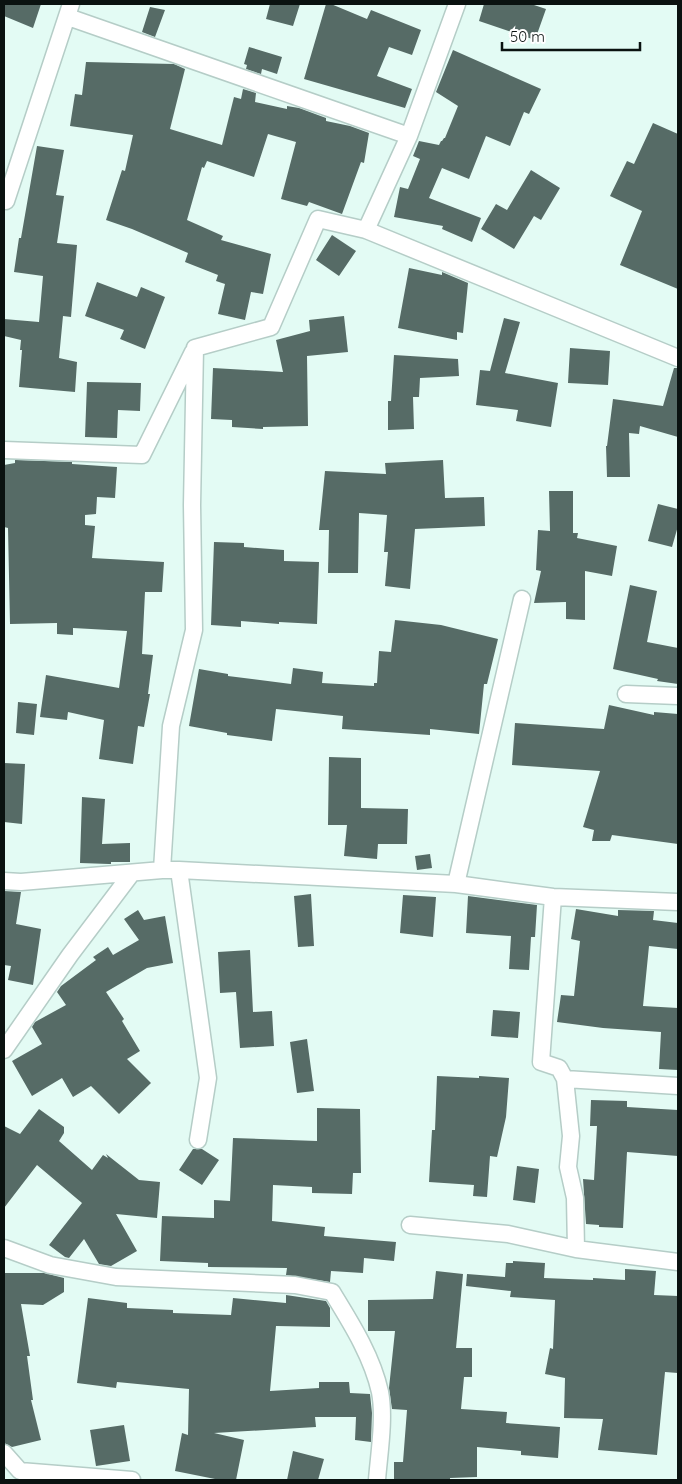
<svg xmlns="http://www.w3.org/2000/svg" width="682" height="1484" font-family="Quicksand,sans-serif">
  <rect width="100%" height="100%" fill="#e3fbf4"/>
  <path fill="#566b66" d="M4,4H41L33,28L4,16Z
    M270,4H300L293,26L266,19Z
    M326,4H331L367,19L371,10L421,30L412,55L389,47L377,76L412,89L405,108L304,79Z
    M484,4H531L546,9L535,40L479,21Z
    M150,7L165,10L155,37L142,32Z
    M249,47L282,57L277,74L262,69L261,74L246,69L247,65L244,64Z
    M453,50L541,89L529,114L524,112L510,146L486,136L469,179L442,168L429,198L481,218L472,242L442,229L443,226L394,217L400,187L408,189L420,159L413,156L419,141L439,145L441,141H442L444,138H445L458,106L436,92Z
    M86,62L174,64L185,69L170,129L222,145L234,97L241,99L243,89L256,93L255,102L287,109V106L299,108L326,118V121L350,126L369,133L364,163L361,162L342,214L309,202L307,206L281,199L296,142L268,134L254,177L207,161L204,168L202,167L187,220L223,236L221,240L271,254L263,294L251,292L245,320L218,314L225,284L216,281L218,275L185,262L188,253L132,229L106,220L122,170L125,171L133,135L70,126L75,94L82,95Z
    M653,123L678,134V289L620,265L642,211L610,196L627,161L634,164Z
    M37,146L64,150L56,195L64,196L57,243L77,245L71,317L63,316L59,358L77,362L75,392L19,387L22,350H20L21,340L4,336V319L39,322L43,276L14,272L19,238H21Z
    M531,170L560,188L541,220L534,216L514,249L481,229L496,204L507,210Z
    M332,235L356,251L339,276L316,260Z
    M409,268L442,275V272L468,283L463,333L457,332V340L398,328Z
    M97,282L137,297L141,287L165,297L145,349L120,339L124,330L85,316Z
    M344,316L348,352L307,356L308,426L263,427V429L232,427V420L211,419L213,368L283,372L276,340L310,331L309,320Z
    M504,318L520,322L505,373L558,383L551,427L516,421L518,410L476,405L480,370L490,371Z
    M570,348L610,351L608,385L568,383Z
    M394,355L458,359L459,376L420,378L419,397H413L414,429L388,430V401H391Z
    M674,368H678V437L640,426L639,434L629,433L630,477H607L606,446H607L613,399L663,406Z
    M87,382L141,383L140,411L118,410L117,438L85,437Z
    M15,460L72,462V464L117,467L115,498L97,497L96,514L85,515V525L95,526L92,558L164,562L162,592H145L142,654L153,655L148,694H150L144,727L138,726L133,764L99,759L104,720L68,712L67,720L40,717L46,675L119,688L127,631L73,628V635L57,634V623L10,624L8,528L4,527V465L15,463Z
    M443,460L445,498L484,497L485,526L415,529L410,589L385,586L388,552H384L387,515L359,513L358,573H328L329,530H319L325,471L386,474L385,463Z
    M549,491H573V533H578L577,538L617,546L612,576L585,571V620L566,619V602L534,603L541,571L536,570L538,530L550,531Z
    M658,504L678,509V526L672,547L648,541Z
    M214,542L244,543V547L284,550V561L319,562L317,624L279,622V624L241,621V627L211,625Z
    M630,585L657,591L647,642L678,648V684L657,681L658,679L613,669Z
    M395,620L441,625L498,639L487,684H484L479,734L430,729V735L342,729L343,716L276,709L272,741L227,735V733L189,726L199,669L228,674V676L291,684L293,668L323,672L322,683L374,686V683H377L379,651L391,652Z
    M18,702L37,704L34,735L16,733Z
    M609,705L654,715V712L678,714V844L612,835L610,841H592L594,830L583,827L600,771L512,765L515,723L604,729Z
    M329,757L361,758V808L408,809L407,844H378L377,859L344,856L347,825H328Z
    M4,763L25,764L22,824L4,822Z
    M82,797L105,799L102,844L130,843V862H111V864H109L80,863Z
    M430,854L432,868L417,870L415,856Z
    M4,891L21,892L16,924L41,929L33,985L8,980L11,966L4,965Z
    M311,894L314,946L298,947L294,896Z
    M403,895L436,897L433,937L400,933Z
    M468,896L537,905L535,937H531L529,970L509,969L511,936L466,933Z
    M576,909L618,916V910L654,911L653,920L678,923V949L649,946L643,1006L678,1008V1070L659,1069L661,1032L603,1028L557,1022L561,995L574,996L580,941L571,939Z
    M138,910L144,920L165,916L173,963L147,968L106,992L124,1019L122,1021L140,1051L127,1059L151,1083L119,1114L91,1086L73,1097L62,1078L32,1096L12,1061L42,1044L32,1027L35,1022L66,1005L57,992L61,986L96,960L93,957L108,947L113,955L139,940L124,919Z
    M250,950L253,1012L272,1011L274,1046L240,1048L236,992L220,993L218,952Z
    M493,1010L520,1012L518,1038L491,1036Z
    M307,1039L314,1091L297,1093L290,1042Z
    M437,1076L479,1078V1076L509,1078L506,1117L497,1157L490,1156L487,1197L473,1196L474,1185L429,1182L432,1130H435Z
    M591,1100L627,1101V1107L678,1110V1156L627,1152L623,1228L599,1227V1225L586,1224L583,1179L594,1180L597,1126H590Z
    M317,1108L360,1109L361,1173H353L352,1194L312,1193V1187L273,1185L272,1221L325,1227L324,1236L396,1242L394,1261L364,1258L363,1273L331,1271L330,1282L286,1275L287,1268L208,1267V1263L160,1261L162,1216L214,1218V1200L230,1201L233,1138L317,1141Z
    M39,1109L64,1127V1133L59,1141L92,1170L103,1155L108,1158L106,1154L139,1180L160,1182L157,1218L116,1214L137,1251L111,1266L99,1264L84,1239L69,1258L65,1257L49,1245L82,1203L37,1165L4,1208V1126L20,1134Z
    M193,1149H202L219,1160L202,1185L179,1170Z
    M517,1166L539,1169L535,1203L513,1200Z
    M513,1261L545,1263L544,1278L593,1280V1278L625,1280V1269L656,1271L654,1295L678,1296V1373L665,1372L657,1455L598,1450L603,1419L564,1418L565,1378L545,1374L550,1348L553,1349L555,1300L510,1297L511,1291L466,1286L467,1274L505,1277L506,1263H513Z
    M436,1271L463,1274L456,1348H472V1377H464L461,1409L507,1412L506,1423L560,1427L558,1458L521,1455V1451L477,1447V1477L450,1478V1480H394V1462H403L407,1410L392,1409L389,1388L395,1331H368V1300L433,1299Z
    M4,1273H44L64,1278V1292L43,1305L21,1304L30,1356H27L33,1400H31L41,1440L12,1447L4,1443Z
    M286,1295L326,1301L330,1308V1327L276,1326L270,1391L319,1388V1382H349L350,1393L370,1394L372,1413L371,1442L355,1440L356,1417H315L316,1427L214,1433L244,1440L236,1480H220L175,1471L182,1433L188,1435L189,1389L117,1382L116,1388L77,1383L88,1298L127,1303V1308L173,1310V1313L231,1315L233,1298L286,1303Z
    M124,1425L130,1461L96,1466L90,1430Z
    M293,1451L324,1459L318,1480H287Z"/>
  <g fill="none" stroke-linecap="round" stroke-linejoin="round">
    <defs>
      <path id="street" d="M68,17L409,136
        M4,200L6,201L71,4
        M366,230L409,136L457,4
        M4,450L142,455L193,352
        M626,694L678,696
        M162,870L171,726L194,630L192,505L195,348L271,327L318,219L366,230L678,358
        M179,870L208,1078L198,1140
        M4,881L21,882L162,870H179L456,884L553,897L678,902
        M456,884L522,599
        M553,897L541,1062L559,1068L565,1079L571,1136L568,1167L575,1198L576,1249
        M4,1050L70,955L132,873
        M565,1079L678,1086
        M410,1225L508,1234L576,1249L678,1262
        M4,1248L50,1265L116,1277L295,1285L332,1292C351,1323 372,1356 380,1392C385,1418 379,1454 377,1480
        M4,1453L20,1471L132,1480"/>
    </defs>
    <use href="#street" stroke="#b5cdc7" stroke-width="19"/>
    <use href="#street" stroke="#fff" stroke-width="16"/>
  </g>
  <rect width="682" height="1484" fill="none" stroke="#0a1210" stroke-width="10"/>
  <path d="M502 42v8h138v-8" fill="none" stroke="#0a1210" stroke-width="2.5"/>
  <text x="510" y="42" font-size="15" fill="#0a1210" stroke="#ffffff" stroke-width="4" paint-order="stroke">50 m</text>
</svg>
